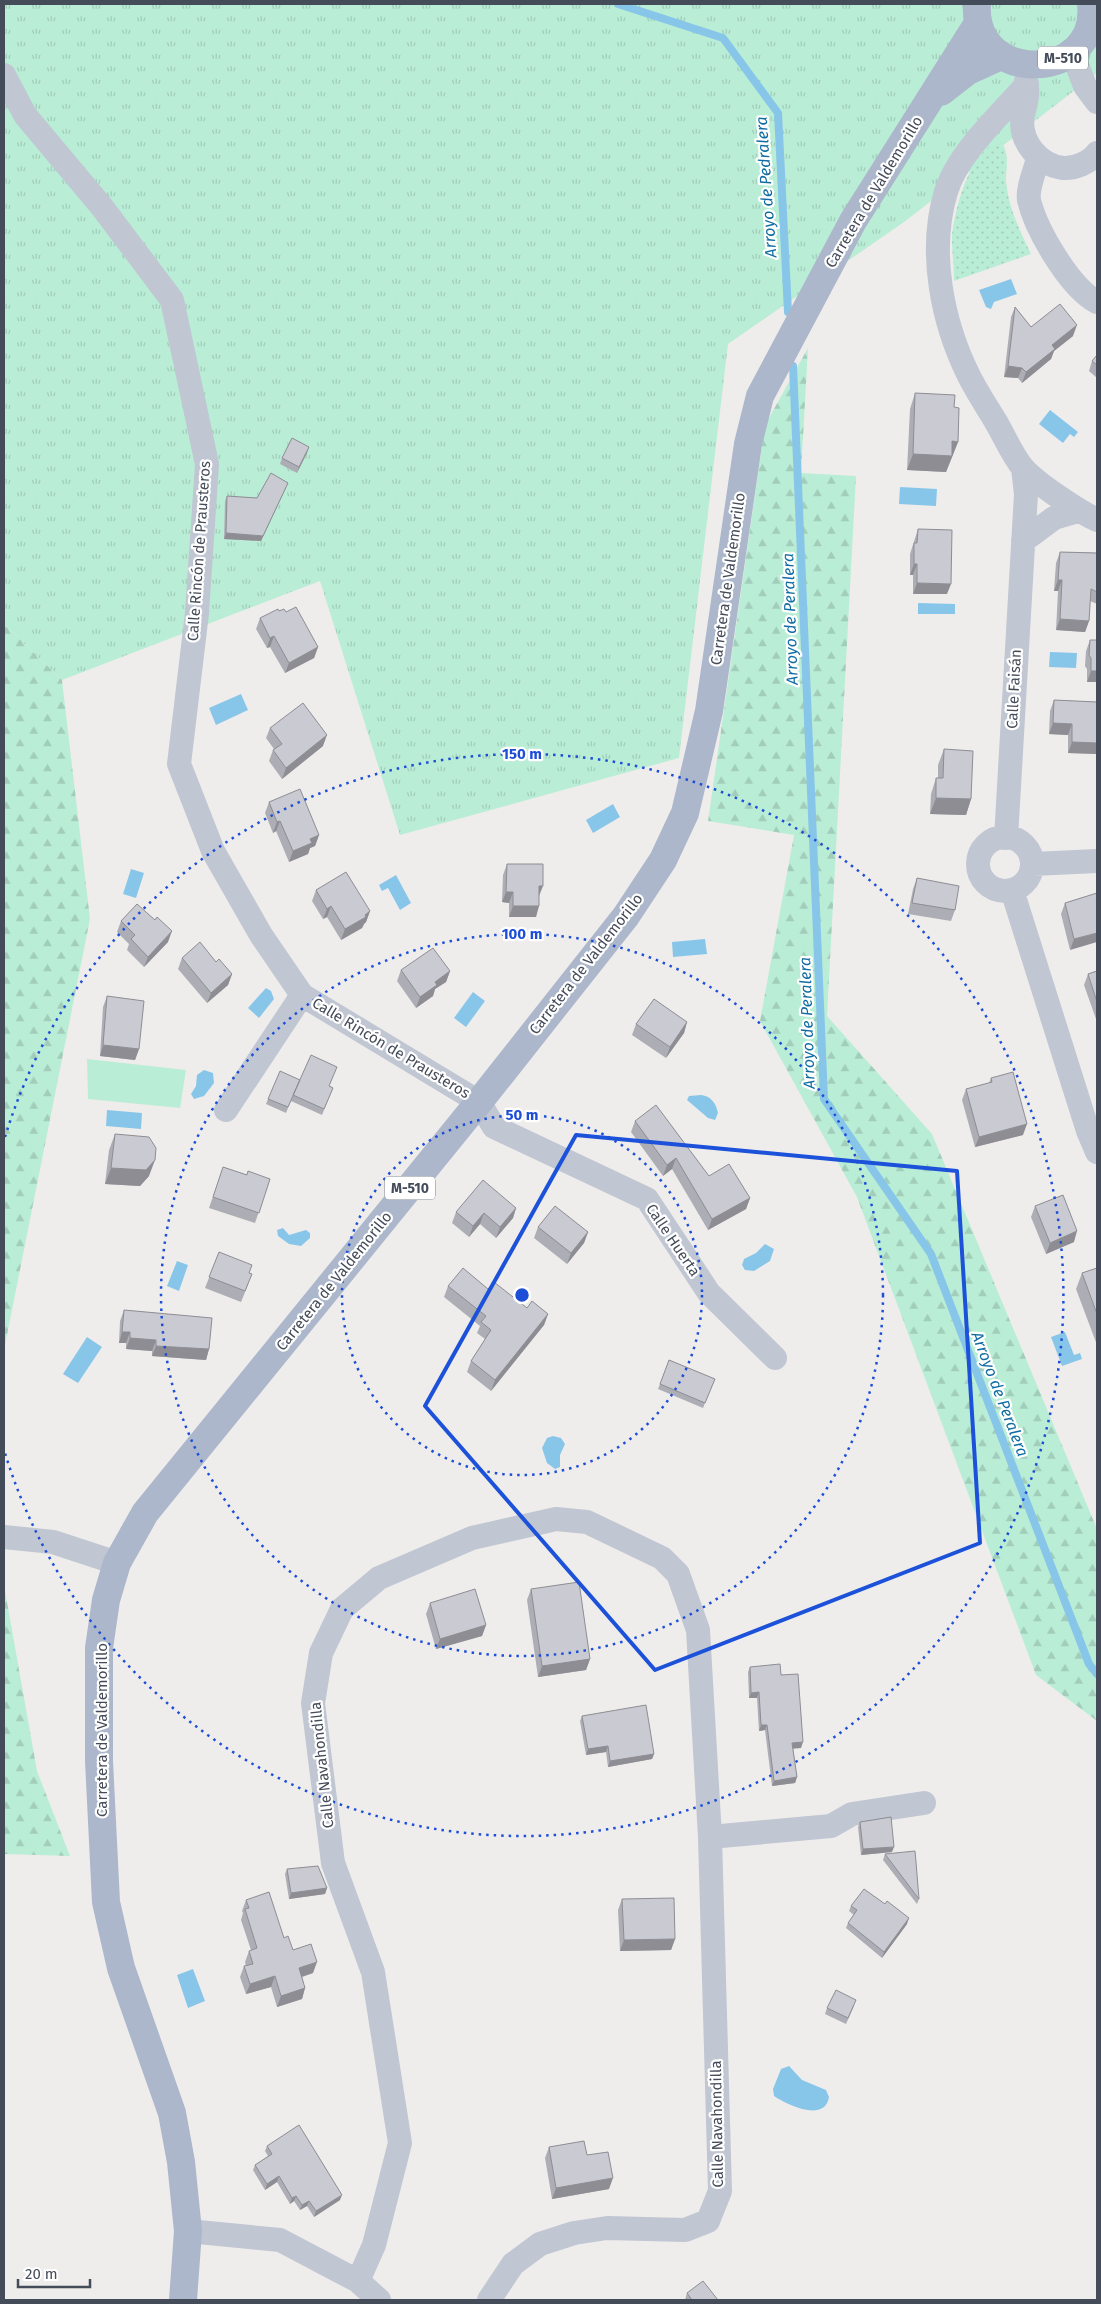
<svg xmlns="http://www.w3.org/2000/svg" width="1101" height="2304" font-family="'Fira Sans',sans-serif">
  <defs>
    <pattern id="grass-tufts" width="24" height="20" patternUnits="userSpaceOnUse" patternTransform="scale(1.25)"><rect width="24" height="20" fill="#baedd6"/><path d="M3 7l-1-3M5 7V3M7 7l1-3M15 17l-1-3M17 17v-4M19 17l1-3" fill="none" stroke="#a1cdba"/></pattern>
    <pattern id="forest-firs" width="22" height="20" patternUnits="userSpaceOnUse" patternTransform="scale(1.25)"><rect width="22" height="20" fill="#baedd6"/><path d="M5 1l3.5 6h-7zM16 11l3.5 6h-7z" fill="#a1cdba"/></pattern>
    <pattern id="park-dots" width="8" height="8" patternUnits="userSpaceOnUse" patternTransform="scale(1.25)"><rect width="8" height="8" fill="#baedd6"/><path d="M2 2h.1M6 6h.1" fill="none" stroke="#a1cdba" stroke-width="1.8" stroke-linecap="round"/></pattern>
  </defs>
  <rect width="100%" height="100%" fill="#efedec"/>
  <path fill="url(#grass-tufts)" d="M4,4H1097V73L904,222L728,344L679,758L400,835L320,581L62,680L4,624Z"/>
  <path fill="url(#forest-firs)" d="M808,348L801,473L856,476L827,1016L932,1134L1097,1529V1721L1036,1675L857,1197L760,1021L794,835L708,821L765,425Z
    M4,624L62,680L90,919L4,1350Z
    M4,1585L37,1771L70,1856L4,1854Z"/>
  <path fill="url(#park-dots)" d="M1001,142C1010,153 1006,167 1006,180C1008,207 1020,231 1031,254L954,281C954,267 952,253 952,238C954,212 970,146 1001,142Z"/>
  <path fill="#baedd6" d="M87,1059L186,1070L180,1108L88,1099Z"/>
  <path fill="#88c6e9" d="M1011,279L1017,294L994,302L991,309L986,307L979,290Z
    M1050,410L1078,432L1074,437L1070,434L1063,443L1039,424Z
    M900,487L937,489L936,506L899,504Z
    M918,603L955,604V614H918Z
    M1050,652L1077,653L1076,668L1049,667Z
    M241,694L248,710L216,725L209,708Z
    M613,804L620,817L593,833L586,820Z
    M131,869L144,873L136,898L123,894Z
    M396,875L411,903L400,910L388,888L382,891L379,885Z
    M705,939L707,954L673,957L672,942Z
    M266,988L271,991L274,999L259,1018L248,1008Z
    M473,992L485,1001L466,1027L454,1018Z
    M204,1070L213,1073L214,1083L204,1096L194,1099L191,1094L196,1086L197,1075Z
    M701,1095C711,1096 716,1103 718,1113L715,1120L708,1118L687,1100L689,1096Z
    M107,1110L142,1113L141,1129L106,1126Z
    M283,1228L289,1235L306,1230L310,1233V1238L301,1246L289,1244L278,1236L277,1230Z
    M765,1244L774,1249L770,1261L754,1271L745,1270L742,1265L744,1259L756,1253Z
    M177,1261L188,1265L179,1291L167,1286Z
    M1065,1332L1074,1355L1080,1353L1082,1359L1062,1366L1051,1337Z
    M87,1337L102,1347L78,1383L63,1374Z
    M553,1436L561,1438L565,1444L560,1455V1467L555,1469L547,1463L542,1448L547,1438Z
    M193,1969L205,2001L188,2008L177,1975Z
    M789,2066L802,2080L826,2090L829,2097C825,2123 787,2105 774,2096L773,2089L781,2069Z"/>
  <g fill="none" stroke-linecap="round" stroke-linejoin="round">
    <path stroke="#88c6e9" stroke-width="8" d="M618,4L723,38L778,113L788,312
      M793,366L824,1099L931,1254L1089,1664L1097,1674"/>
    <path stroke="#c0c6d2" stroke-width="24" d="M1072,52L1085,86L1097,102
      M4,75L25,115L102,207L172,300L207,464L197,613L179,764L213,851L261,935L302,995L479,1102L494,1127L647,1199L709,1293L775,1358
      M1026,81C1029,94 1026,103 1023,115C1018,141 1039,165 1063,168C1075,169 1090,162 1097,153
      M1027,84C1001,114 957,154 946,192C928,251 942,322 969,376C977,392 987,407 996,422C1005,437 1012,455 1023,468C1036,483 1078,511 1097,520
      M1038,159C1035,170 1027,189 1029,200C1036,230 1070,288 1097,302
      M1023,541L1054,518L1078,511
      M978 864a27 27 0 1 1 54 0a27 27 0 1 1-54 0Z
      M1006,838L1026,494L1023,468
      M1033,864L1097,861
      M1012,890L1088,1131L1097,1152
      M226,1110L302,995
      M4,1537L53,1542L117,1563
      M710,1837L831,1826L852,1814L924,1803
      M188,2231L280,2240L358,2281L379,2300
      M358,2281L374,2245L400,2143L373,1972L333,1863L313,1703L321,1653L342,1609L379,1578L472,1538L556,1519L587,1522L662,1558L678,1574L698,1630L710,1837L720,2191L708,2221L685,2230L607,2228L574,2233L540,2244L513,2264L489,2300"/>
    <path stroke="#acb7cb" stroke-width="28" d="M977,4C972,87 1100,82 1091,4
      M941,92L968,71L1001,56
      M183,2300L188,2231L181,2162L172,2113L121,1968L106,1902L99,1761V1648L106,1600L117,1563L145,1513L479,1102L626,916L663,860L685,813L709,711L748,444L760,396L853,221L978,23"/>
  </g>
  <path fill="#adaeb5" d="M1015,307L1031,327L1073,336L1054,351L1051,359L1022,383L1018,378L1004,377L1011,317Z
    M1097,355V378L1089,371L1092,361Z
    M915,393L954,407L958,442L946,472L907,470L910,409Z
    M309,447L297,473L280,464L282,458Z
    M288,483L261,541L224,539L225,501L227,496L257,498Z
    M918,529L947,594H913V575H910V554Z
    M1060,552L1097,553V604L1090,601L1089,621L1085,632L1056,630L1058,591H1054L1056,563Z
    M279,611L286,612L318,647L314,658L285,673L270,647L267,648L256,629L260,618Z
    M1090,640H1097V682H1087V669L1085,666L1086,651Z
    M1054,700L1097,702V754L1068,753V735L1049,734L1050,711Z
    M270,728L323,746L282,779L269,761L273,750L274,749L266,738Z
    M944,749L971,799L966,815L930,814L931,794L936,778H938V765Z
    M269,802L319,835L315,846L310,848L308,854L289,862L276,831L273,833L265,813Z
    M507,864L539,896L536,917H509V903L502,902L503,875Z
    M917,878L955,910L951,921L908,914L913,889Z
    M316,890L370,911L366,922L364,924L362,928L341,940L327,917L323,919L312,901Z
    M1097,893L1070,950L1061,914L1065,903Z
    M121,921L168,942L144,967L127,950L129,944L117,932Z
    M182,958L216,962L232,974L228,985L207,1003L178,969Z
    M401,970L450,971L446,982L435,989L433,996L416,1008L397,981Z
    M1097,971V1019H1096L1084,985L1088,974Z
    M107,996L139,1049L135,1060L100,1056L103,1007Z
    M687,1022L684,1033L666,1058L632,1035L636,1024Z
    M991,1078L1023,1135L975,1147L962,1100L966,1089L989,1083Z
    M300,1080L330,1086L333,1088L322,1115L291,1101L292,1098L286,1113L266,1104L268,1099Z
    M635,1121L709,1176L750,1198L746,1209L708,1230L672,1169L663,1176L631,1132Z
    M115,1134L149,1176L140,1186L105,1184L109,1150Z
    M223,1167L247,1175L270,1179L255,1223L209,1208Z
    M1035,1206L1074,1242L1046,1254L1031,1217Z
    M516,1208L513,1218L496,1238L480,1224L469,1237L452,1223L456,1212Z
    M538,1227L588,1232L584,1243L567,1264L534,1238Z
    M219,1252L249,1273L248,1285L241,1302L205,1288Z
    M1097,1268V1345L1076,1289L1082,1273Z
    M448,1286L488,1289L527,1308L548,1314L544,1325L491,1391L467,1372L471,1361L485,1339L477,1333L480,1326L444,1297Z
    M124,1310L209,1349L206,1360L152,1356V1351L126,1349V1343H119L120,1321Z
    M669,1360L715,1379L703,1408L658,1389Z
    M531,1589L590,1659L586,1670L538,1677L527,1600Z
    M430,1603L486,1625L482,1636L436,1649L426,1614Z
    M750,1667L781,1675L801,1748H793L797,1777L795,1783L772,1786L765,1730L759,1731L757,1698H749L748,1672Z
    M582,1716L654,1754L652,1759L608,1767L606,1752L586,1755L580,1721Z
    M860,1822L892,1852L861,1855L858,1827Z
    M885,1854L919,1899L917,1904L883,1860Z
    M287,1869L327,1888L325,1894L289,1899L285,1874Z
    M622,1899L675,1939L671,1950L620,1951L618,1910Z
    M246,1900L284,1938L293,1950L313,1973L302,1977L305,1988L302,1999L277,2007L271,1987L246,1994L240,1977L244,1966H246L245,1962L249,1951L251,1950L241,1920L243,1913L242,1911Z
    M851,1906L907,1924L882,1958L846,1928L848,1923L854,1915L849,1911Z
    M854,2006L846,2024L825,2014L827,2008Z
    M267,2146L340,2200L314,2217L307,2206L300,2210L294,2201L290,2204L277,2182L265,2190L253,2170L255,2165L268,2156L265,2151Z
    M549,2147L587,2155L609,2189L552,2199L545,2158Z
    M687,2293L718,2300H685Z"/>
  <path fill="#8d8d93" d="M1077,325L1073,336L1054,351L1051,359L1022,383L1026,372L1052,345Z
    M1008,366L1022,368L1018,378L1004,377Z
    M952,441L958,442L946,472L907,470L913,454Z
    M309,447L307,453L297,473L299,467Z
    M288,483L261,541L224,539L226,533Z
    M914,564H917L913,575H910Z
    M1058,580H1062L1058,591H1054Z
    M917,583L951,584L947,594H913Z
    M1060,619L1089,621L1085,632L1056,630Z
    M274,636L270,647L267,648L270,638Z
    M318,647L314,658L285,673L289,663Z
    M1091,671H1097V682H1087Z
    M1053,723L1072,724L1068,735L1049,734Z
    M327,735L323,746L282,779L286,768Z
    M1072,742L1097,743V754L1068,753Z
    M936,798L971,799L966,815L930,814Z
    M280,821L276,831L273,833L277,822Z
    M319,835L315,846L310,848L308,854L289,862L293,851L310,839Z
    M539,886H543L539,896Z
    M506,892H513L509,903L502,902Z
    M331,906L327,917L323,919L327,909Z
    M513,906H539L536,917H509Z
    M370,911L366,922L364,924L362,928L341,940L345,929Z
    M172,931L168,942L144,967L148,957Z
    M1097,933V942L1070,950L1074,939Z
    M450,971L446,982L435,989L433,996L416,1008L420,997L435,982Z
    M232,974L228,985L207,1003L211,993Z
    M687,1022L684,1033L666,1058L670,1047Z
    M103,1045L139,1049L135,1060L100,1056Z
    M1027,1124L1023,1135L975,1147L979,1137Z
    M676,1158L672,1169L663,1176L667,1165Z
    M155,1160L149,1176L140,1186L105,1184L111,1168Z
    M750,1198L746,1209L708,1230L712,1219Z
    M516,1208L513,1218L496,1238L500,1227Z
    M484,1213L480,1224L469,1237L473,1226Z
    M1077,1231L1074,1242L1046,1254L1050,1243Z
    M588,1232L584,1243L567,1264L571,1253Z
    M548,1314L544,1325L491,1391L495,1380Z
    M122,1332H130L126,1343H119Z
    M130,1338L156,1340L152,1351L126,1349Z
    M156,1346L209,1349L206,1360L152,1356Z
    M486,1625L482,1636L436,1649L440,1639Z
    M590,1659L586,1670L538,1677L542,1666Z
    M759,1692L757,1698H749L751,1693Z
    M761,1725H767L765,1730L759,1731Z
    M803,1742L801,1748L790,1749L792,1743Z
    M608,1746L606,1752L586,1755L588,1749Z
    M654,1754L652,1759L608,1767L610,1761Z
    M797,1777L795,1783L772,1786L774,1781Z
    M894,1847L892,1852L861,1855L863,1849Z
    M327,1888L325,1894L289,1899L291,1893Z
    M909,1918L907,1924L882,1958L884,1952Z
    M675,1939L671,1950L620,1951L624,1940Z
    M317,1962L313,1973L295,1979L299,1968Z
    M275,1976L271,1987L246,1994L250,1984Z
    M305,1988L302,1999L277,2007L281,1996Z
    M279,2176L277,2182L265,2190L267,2184Z
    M613,2178L609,2189L552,2199L556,2188Z
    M342,2195L340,2200L314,2217L316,2211Z
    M296,2196L294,2201L290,2204L292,2198Z
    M309,2201L307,2206L300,2210L302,2205Z"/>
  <path fill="#c9cad2" stroke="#8d8d93" d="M1060,304L1077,325L1052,345L1055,349L1026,372L1022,368L1008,366L1015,307L1031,327Z
    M1097,355V365L1092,361Z
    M915,393L955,395L954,407L959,408L958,442L952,441V456L913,454Z
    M292,438L309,447L299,467L282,458Z
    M271,473L288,483L263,536L226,533L227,496L257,498Z
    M918,529L952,530L951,584L917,583V564H914V543H917Z
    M1060,552L1097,553V592L1091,589L1089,621L1060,619L1062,580H1058Z
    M296,607L318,647L289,663L274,636L270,638L260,618L278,609L279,611L284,609L286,612Z
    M1090,640H1097V671H1091V658L1089,655Z
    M1054,700L1097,702V743L1072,742V724L1053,723Z
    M303,703L327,735L286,768L273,750L282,744L270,728Z
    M944,749L973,751L971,799L936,798V778H943Z
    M300,789L319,835L310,839L312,843L293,851L280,821L277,822L269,802Z
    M507,864H543V886H539V906H513V892H506Z
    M346,872L370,911L365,915L366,917L345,929L331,906L327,909L316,890Z
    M917,878L959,886L955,910L912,903Z
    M1097,893V933L1074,939L1065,903Z
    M137,904L155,920L157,917L172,931L148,957L131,939L135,935L121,921Z
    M200,942L216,962L219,959L232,974L211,993L182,958Z
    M433,948L450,971L435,982L437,985L420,997L401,970Z
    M1097,971V1002L1088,974Z
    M107,996L144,1001L139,1049L103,1045Z
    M654,999L687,1022L670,1047L636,1024Z
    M311,1055L337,1067L329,1086L333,1088L324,1109L293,1095Z
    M280,1071L300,1080L288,1107L268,1099Z
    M1013,1072L1027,1124L979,1137L966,1089L992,1082L991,1078Z
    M656,1105L709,1176L729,1164L750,1198L712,1219L676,1158L667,1165L635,1121Z
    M115,1134L149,1137L156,1148L155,1160L146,1170L111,1168Z
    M223,1167L247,1175L248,1171L270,1179L259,1213L213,1197Z
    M483,1180L516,1208L500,1227L484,1213L473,1226L456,1212Z
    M1063,1195L1077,1231L1050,1243L1035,1206Z
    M555,1206L588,1232L571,1253L538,1227Z
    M219,1252L252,1265L249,1273L252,1274L245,1291L209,1277Z
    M463,1268L488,1289L494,1282L527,1308L532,1301L548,1314L495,1380L471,1361L491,1330L481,1322L486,1316L448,1286Z
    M1097,1268V1314L1082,1273Z
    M124,1310L212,1318L209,1349L156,1346V1340L130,1338V1332H122Z
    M669,1360L715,1379L705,1403L660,1384Z
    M579,1582L590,1659L542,1666L531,1589Z
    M475,1589L486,1625L440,1639L430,1603Z
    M780,1664L781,1675L798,1674L803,1742L792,1743L797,1777L774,1781L767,1725H761L759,1692L751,1693L750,1667Z
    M646,1705L654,1754L610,1761L608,1746L588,1749L582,1716Z
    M891,1817L894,1847L863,1849L860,1822Z
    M915,1851L916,1862L919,1899L885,1854Z
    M318,1866L327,1888L291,1893L287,1869Z
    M864,1889L885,1904L887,1901L909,1918L884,1952L848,1923L857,1910L851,1906Z
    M269,1892L284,1938L288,1936L293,1950L311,1944L317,1962L299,1968L305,1988L281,1996L275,1976L250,1984L244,1966L253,1964L249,1951L257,1948L245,1909L249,1908L246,1900Z
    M674,1898L675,1939L624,1940L622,1899Z
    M836,1990L856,2000L848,2018L827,2008Z
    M299,2125L342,2195L316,2211L309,2201L302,2205L296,2196L292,2198L279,2176L267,2184L255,2165L272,2154L267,2146Z
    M584,2141L587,2155L608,2152L613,2178L556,2188L549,2147Z
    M703,2281L718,2300H692L687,2293Z"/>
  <path fill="none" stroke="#1c51d9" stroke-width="4" stroke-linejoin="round" d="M576,1135L957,1171L980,1543L655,1670L425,1406Z"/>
  <g fill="none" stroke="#1d4ed8" stroke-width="2.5" stroke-dasharray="2.5 5">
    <circle cx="522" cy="1295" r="180"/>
    <circle cx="522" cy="1295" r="361"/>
    <path d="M5 1137A541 541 0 1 1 5 1453"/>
  </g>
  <g text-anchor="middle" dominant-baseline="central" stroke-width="4.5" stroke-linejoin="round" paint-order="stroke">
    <g fill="#fff" stroke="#7d828b" stroke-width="1">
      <rect x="1038" y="46.5" width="50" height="23" rx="4"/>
      <rect x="385" y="1176.5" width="50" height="23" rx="4"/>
    </g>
    <g font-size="14" font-weight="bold" fill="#454c59">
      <text x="1063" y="58">M-510</text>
      <text x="410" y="1188">M-510</text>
    </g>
    <g font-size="15" fill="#454c59" stroke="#fff">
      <text transform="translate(874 192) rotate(-59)">Carretera de Valdemorillo</text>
      <text transform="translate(199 551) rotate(-86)">Calle Rincón de Prausteros</text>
      <text transform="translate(728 579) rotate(-82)">Carretera de Valdemorillo</text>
      <text transform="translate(1014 689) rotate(-87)">Calle Faisán</text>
      <text transform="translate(586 964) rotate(-52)">Carretera de Valdemorillo</text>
      <text transform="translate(391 1048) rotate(31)">Calle Rincón de Prausteros</text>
      <text transform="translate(673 1240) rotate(56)">Calle Huerta</text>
      <text transform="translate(334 1281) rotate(-51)">Carretera de Valdemorillo</text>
      <text transform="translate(102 1730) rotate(-90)">Carretera de Valdemorillo</text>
      <text transform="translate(322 1765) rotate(-96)">Calle Navahondilla</text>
      <text transform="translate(717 2124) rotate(-91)">Calle Navahondilla</text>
    </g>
    <g font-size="16" font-style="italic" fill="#0f6da3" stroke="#fff">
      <text transform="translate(766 187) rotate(-94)">Arroyo de Pedralera</text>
      <text transform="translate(790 619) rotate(-92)">Arroyo de Peralera</text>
      <text transform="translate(807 1023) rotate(-92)">Arroyo de Peralera</text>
      <text transform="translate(1000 1394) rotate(69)">Arroyo de Peralera</text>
    </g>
  </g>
  <circle cx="522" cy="1295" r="8" fill="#1d4ed8" stroke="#fff" stroke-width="2.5"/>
  <g font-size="15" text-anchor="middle" font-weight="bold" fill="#1d4ed8" stroke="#fff" stroke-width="4.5" stroke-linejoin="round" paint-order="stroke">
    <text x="522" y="759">150 m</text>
    <text x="522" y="939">100 m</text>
    <text x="522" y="1120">50 m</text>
  </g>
  <rect width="1101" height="2304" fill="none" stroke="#454c59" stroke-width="10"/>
  <path d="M18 2279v8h72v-8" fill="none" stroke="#454c59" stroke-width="2.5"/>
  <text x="25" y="2279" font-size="15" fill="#454c59" stroke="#ffffff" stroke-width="4" paint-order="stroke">20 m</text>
</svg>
